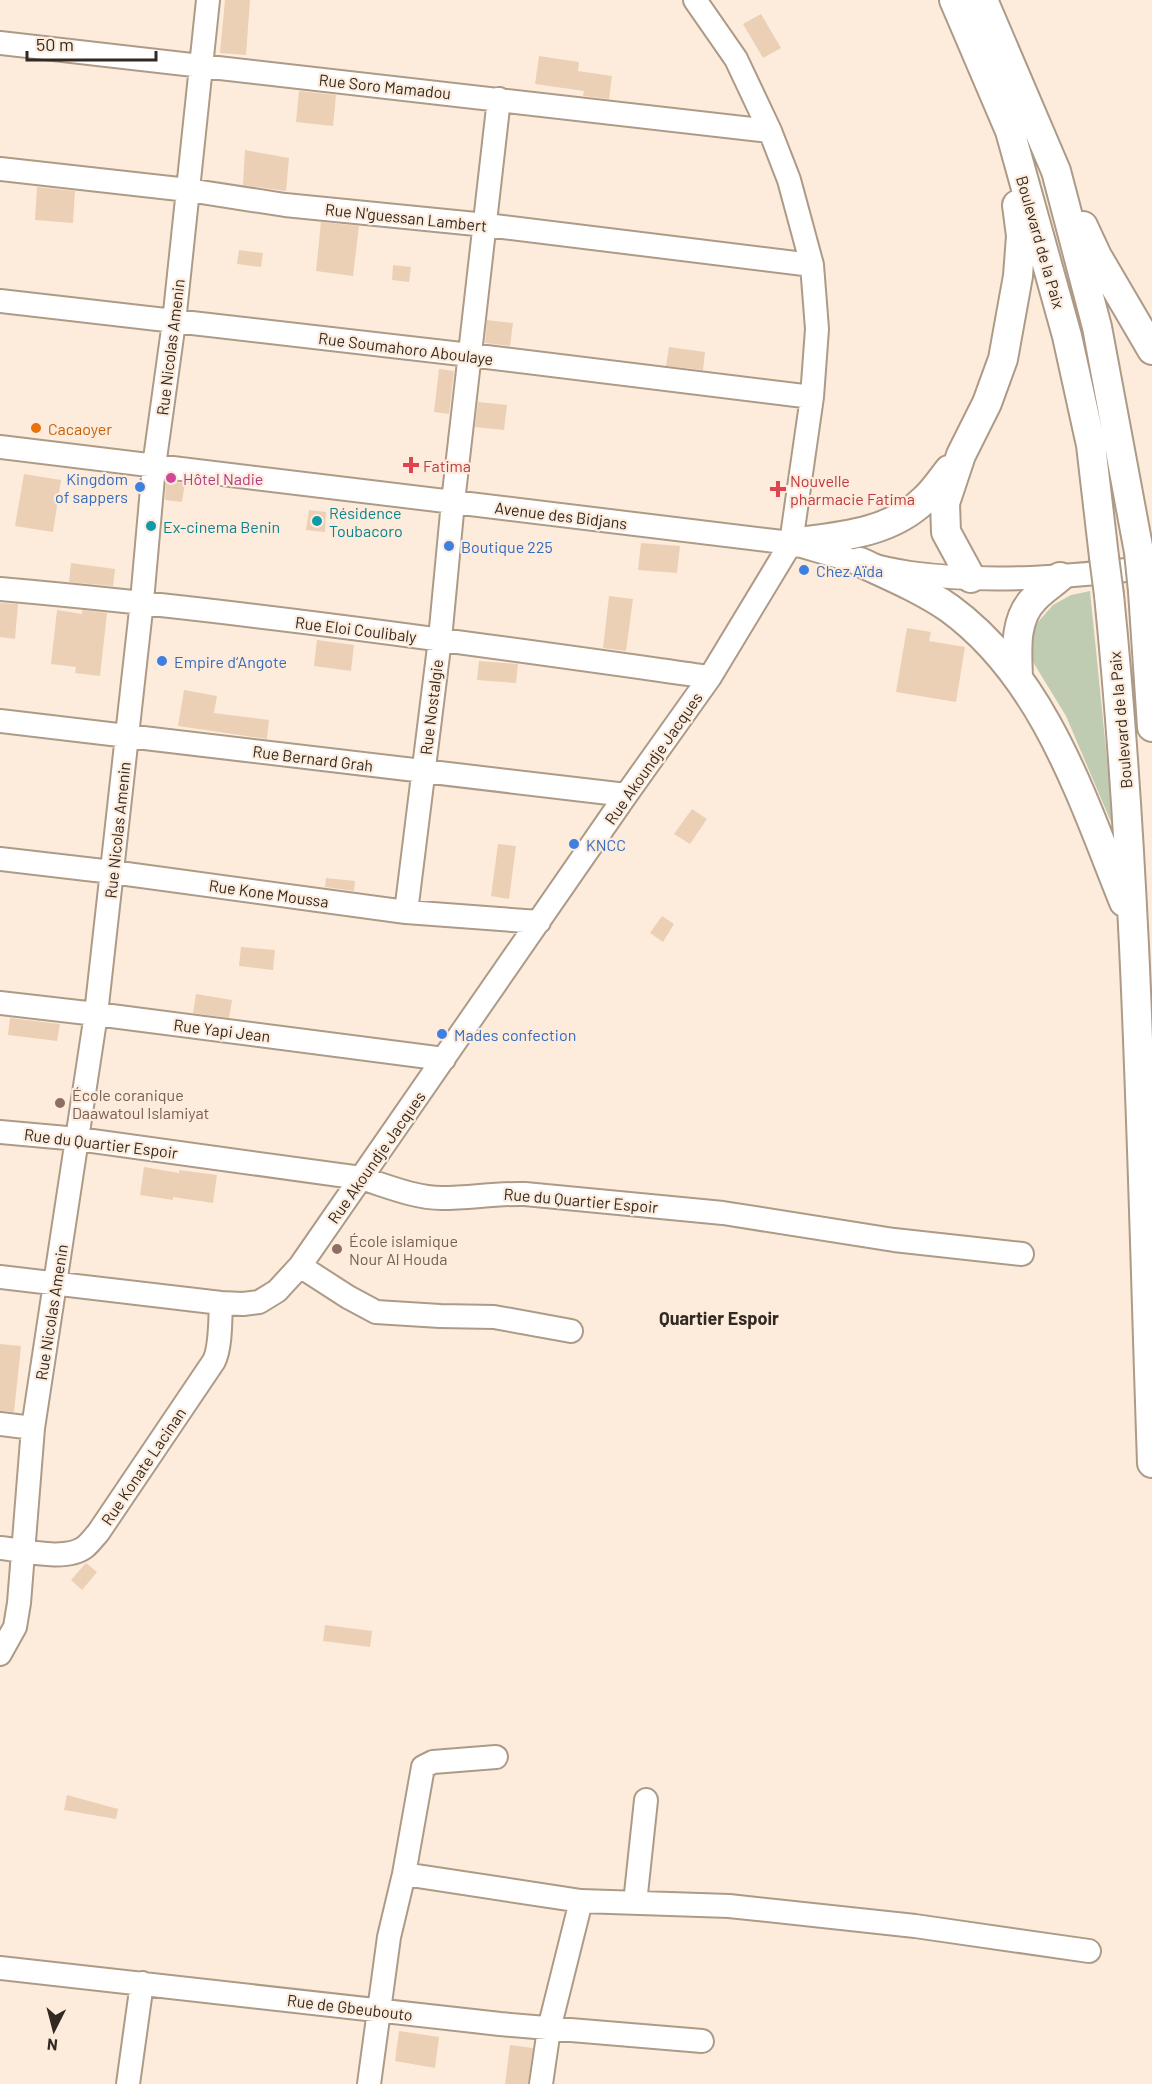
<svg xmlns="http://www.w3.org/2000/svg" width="1152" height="2084" font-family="Barlow,sans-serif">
  <rect width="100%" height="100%" fill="#fdecdc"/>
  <path fill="#c0ccb1" d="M1090,591L1114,829L1066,716L1033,662L1031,649V635L1038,622L1053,605L1071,595Z"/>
  <path fill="#ebd0b5" d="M225,0H250L246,55L220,53Z
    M761,14L781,48L763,58L743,24Z
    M539,56L579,62L578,71L612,76L609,99L583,96L584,91L535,84Z
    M299,91L336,95L333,126L296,122Z
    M245,150L289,158L286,191L243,185Z
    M37,187L75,191L73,223L35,220Z
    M321,222L359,226L353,276L316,271Z
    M239,250L263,253L261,267L237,264Z
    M393,265L411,267L409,282L392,280Z
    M487,320L513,323L510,346L485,343Z
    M669,347L705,352L703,370L666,366Z
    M439,369L454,371L449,414L434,412Z
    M478,402L507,405L504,430L475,427Z
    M24,474L61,480L53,532L15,526Z
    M166,481L185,483L182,502L165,500Z
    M309,510L326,512L325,532L306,530Z
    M641,543L680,546L677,573L638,570Z
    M71,563L115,569L113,586L69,582Z
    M609,596L633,599L626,651L603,648Z
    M0,603L18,604L15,639L0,637Z
    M57,610L82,614V610L107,613L100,676L75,673L76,667L51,664Z
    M907,628L931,632L929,641L965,647L956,702L896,692Z
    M317,640L354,645L351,671L314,666Z
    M479,661L518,664L516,683L477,680Z
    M184,690L217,696L214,713L269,720L267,739L178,726Z
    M692,809L707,819L690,844L674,834Z
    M498,844L516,846L509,899L491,896Z
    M326,878L355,881L354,891L325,887Z
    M662,916L674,924L663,942L650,933Z
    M241,947L275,950L273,970L239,966Z
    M196,994L232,1000L229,1018L193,1013Z
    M10,1018L60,1024L57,1041L8,1035Z
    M144,1167L179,1173V1170L217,1175L213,1203L173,1197V1200L140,1195Z
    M0,1344L21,1346L14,1412L0,1411Z
    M86,1563L97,1572L82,1590L71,1580Z
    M325,1625L372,1631L370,1647L323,1641Z
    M67,1795L118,1809L116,1819L64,1810Z
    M399,2031L439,2037L435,2068L395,2061Z
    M510,2045L533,2048L528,2084H505Z"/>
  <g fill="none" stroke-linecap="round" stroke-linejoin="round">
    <defs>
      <path id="minor" d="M0,43L770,131
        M0,169L188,190L285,205L486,225L812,265
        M0,301L470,355L812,397
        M0,447L791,543C830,554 870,567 910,573C992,584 1071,577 1152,567
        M0,589C238,610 474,644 710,677
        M0,721L626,795
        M0,859L112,872L406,912L539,922
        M406,912L440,639L453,502L499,99
        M0,1003L96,1014L444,1059
        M0,1132L78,1139L361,1178C387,1186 415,1198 442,1198C470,1198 497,1193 525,1194L723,1213L894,1240L1022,1254
        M300,1266L348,1297L376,1312L440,1316L494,1317L571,1331
        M0,1277L221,1303L243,1304L259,1302L277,1291L300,1266L626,795L710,677L791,543L812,397L817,329L812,265L789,180L770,131L736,59L695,0
        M0,1424L33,1428
        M0,1548C22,1550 66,1562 85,1547C90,1543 94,1537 98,1533L214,1361C221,1347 220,1320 221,1303
        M0,1654L15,1627L19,1603L33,1428L96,1014L142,601L154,466L174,322L208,0
        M404,1874L581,1901L729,1906L915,1926L1089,1951
        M635,1903L646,1800
        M0,1968L500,2024L702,2041
        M128,2084L142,1983
        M369,2084L389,1937L404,1874L423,1767L433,1762L496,1757
        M541,2084L549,2029L581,1901"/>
      <path id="major" d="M954,0L1010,131L1067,336L1091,445L1104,557
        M983,0L1056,171L1097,327L1139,552
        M1083,226L1097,256L1152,350
        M791,543C837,537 890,534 925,499C934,491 941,480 949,470
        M860,562C890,576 921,589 949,608C1044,677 1082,798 1124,902
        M971,578L946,532L945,503L961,455L987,403L1003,359L1018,276L1021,236L1017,205
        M1143,591L1152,727
        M1109,595C1138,883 1142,1173 1152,1463
        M1018,677C1017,651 1014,619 1034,599C1041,591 1052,584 1060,577"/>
    </defs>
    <use href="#minor" stroke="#ad9a87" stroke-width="26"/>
    <use href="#major" stroke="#ad9a87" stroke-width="32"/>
    <use href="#minor" stroke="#fff" stroke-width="22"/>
    <use href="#major" stroke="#fff" stroke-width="28"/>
    <defs>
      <path id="major-bridge" d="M1139,552L1143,591
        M1104,557L1109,595"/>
    </defs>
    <use href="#major-bridge" stroke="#ad9a87" stroke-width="32" stroke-linecap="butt"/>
    <use href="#major-bridge" stroke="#fff" stroke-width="28"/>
  </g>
  <circle fill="#e8710a" stroke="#fdecdc" stroke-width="2" cx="36" cy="428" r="6"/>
  <g fill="#e0444e" stroke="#fdecdc" stroke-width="2">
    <path d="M408 456h6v6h6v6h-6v6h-6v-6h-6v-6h6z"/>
    <path d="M775 480h6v6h6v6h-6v6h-6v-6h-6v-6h6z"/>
  </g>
  <circle fill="#d1479c" stroke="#fdecdc" stroke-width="2" cx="171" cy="478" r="6"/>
  <g fill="#3f7fe0" stroke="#fdecdc" stroke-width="2">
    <circle cx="140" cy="487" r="6"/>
    <circle cx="449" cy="546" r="6"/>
    <circle cx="804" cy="570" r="6"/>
    <circle cx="162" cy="661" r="6"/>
    <circle cx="574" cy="844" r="6"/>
    <circle cx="442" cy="1034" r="6"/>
  </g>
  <g fill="#0f9aa8" stroke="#fdecdc" stroke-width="2">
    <circle cx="317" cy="521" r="6"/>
    <circle cx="151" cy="526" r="6"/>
  </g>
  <g fill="#8d6e63" stroke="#fdecdc" stroke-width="2">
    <circle cx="60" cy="1103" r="6"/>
    <circle cx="337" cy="1249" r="6"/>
  </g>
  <g text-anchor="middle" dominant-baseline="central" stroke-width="4.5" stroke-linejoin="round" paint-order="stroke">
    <g font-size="16" fill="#312922" stroke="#fdecdc">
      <text transform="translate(385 86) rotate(6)">Rue Soro Mamadou</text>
      <text transform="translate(406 217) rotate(6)">Rue N'guessan Lambert</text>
      <text transform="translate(1041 242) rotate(74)">Boulevard de la Paix</text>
      <text transform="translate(170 347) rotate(-83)">Rue Nicolas Amenin</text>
      <text transform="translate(406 348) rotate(7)">Rue Soumahoro Aboulaye</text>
      <text transform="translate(561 515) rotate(7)">Avenue des Bidjans</text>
      <text transform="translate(356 629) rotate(7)">Rue Eloi Coulibaly</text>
      <text transform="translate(431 707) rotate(-83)">Rue Nostalgie</text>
      <text transform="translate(1120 720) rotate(-95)">Boulevard de la Paix</text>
      <text transform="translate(313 758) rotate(7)">Rue Bernard Grah</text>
      <text transform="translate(653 758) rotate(-55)">Rue Akoundje Jacques</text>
      <text transform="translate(117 830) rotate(-84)">Rue Nicolas Amenin</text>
      <text transform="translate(269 893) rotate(8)">Rue Kone Moussa</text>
      <text transform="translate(222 1030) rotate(7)">Rue Yapi Jean</text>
      <text transform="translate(101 1143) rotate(7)">Rue du Quartier Espoir</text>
      <text transform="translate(376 1157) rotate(-55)">Rue Akoundje Jacques</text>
      <text transform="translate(581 1200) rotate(5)">Rue du Quartier Espoir</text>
      <text transform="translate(51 1312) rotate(-81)">Rue Nicolas Amenin</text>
      <text transform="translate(143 1466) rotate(-56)">Rue Konate Lacinan</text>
      <text transform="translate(350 2007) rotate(7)">Rue de Gbeubouto</text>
    </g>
    <g font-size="16" fill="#c56008" stroke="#fdecdc" text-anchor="start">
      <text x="48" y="428">Cacaoyer</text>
    </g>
    <g font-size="16" fill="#be3a42" stroke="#fdecdc" text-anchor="start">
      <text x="423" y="465">Fatima</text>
      <text x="790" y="480">Nouvelle<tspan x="790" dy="18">pharmacie Fatima</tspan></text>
    </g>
    <g font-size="16" fill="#366cbe" stroke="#fdecdc" text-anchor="start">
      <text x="128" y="478" text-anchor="end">Kingdom<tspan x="128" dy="18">of sappers</tspan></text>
      <text x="461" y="546">Boutique 225</text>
      <text x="816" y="570">Chez Aïda</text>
      <text x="174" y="661">Empire d‘Angote</text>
      <text x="586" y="844">KNCC</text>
      <text x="454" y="1034">Mades confection</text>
    </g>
    <g font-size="16" fill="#b23c85" stroke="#fdecdc" text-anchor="start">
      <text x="183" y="478">Hôtel Nadie</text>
    </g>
    <g font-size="16" fill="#0d838f" stroke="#fdecdc" text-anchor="start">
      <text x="329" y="512">Résidence<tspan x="329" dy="18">Toubacoro</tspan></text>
      <text x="163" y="526">Ex-cinema Benin</text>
    </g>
    <g font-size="16" fill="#785e54" stroke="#fdecdc" text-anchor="start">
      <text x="72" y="1094">École coranique<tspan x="72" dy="18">Daawatoul Islamiyat</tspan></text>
      <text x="349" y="1240">École islamique<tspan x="349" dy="18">Nour Al Houda</tspan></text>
    </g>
    <g font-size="18" font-weight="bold" fill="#312922" stroke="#fdecdc">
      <text x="719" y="1318">Quartier Espoir</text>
    </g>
  </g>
  <g transform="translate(54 2030) rotate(186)" stroke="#fdecdc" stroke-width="4.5" paint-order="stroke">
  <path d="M0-4.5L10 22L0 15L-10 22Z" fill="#312922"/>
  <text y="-9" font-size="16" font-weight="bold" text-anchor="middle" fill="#312922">N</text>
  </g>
  <path d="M27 51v9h129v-9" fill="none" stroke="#312922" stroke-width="3"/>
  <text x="36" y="51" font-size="18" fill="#312922" stroke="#fdecdc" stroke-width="4.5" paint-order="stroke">50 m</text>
</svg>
